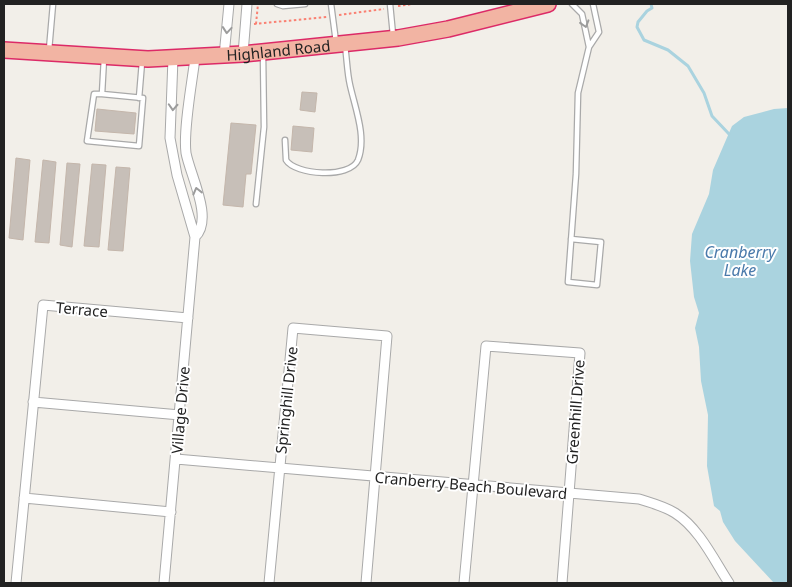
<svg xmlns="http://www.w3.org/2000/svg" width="792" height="587" font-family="'Noto Sans',sans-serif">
  <rect width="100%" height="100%" fill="#f2efe9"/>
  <path fill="#aad3df" d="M788,108V583H774L735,541L723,522L720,511L714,506L707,466L708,415L701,381L699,347L695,328L699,313L694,297L690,261L692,234L709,194L713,170L732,126L744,117L774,109Z"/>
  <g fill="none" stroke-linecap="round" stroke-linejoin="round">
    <path stroke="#aad3df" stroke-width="3" d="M651,4L652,8L647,11L638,22L637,27L644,40L668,50L688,66L704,93L712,116L729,134"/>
  </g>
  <path fill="#c7bfb8" stroke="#c4b6ab" d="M302,92L317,93L315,112L300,110Z
    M97,109L136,113L134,134L95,131Z
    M231,123L256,125L251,174H246L243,207L223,205Z
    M293,126L314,128L312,152L291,150Z
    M16,158L30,160L23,240L9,238Z
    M43,160L56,162L49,243L35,242Z
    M67,163L80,164L72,247L60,245Z
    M92,164L106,165L99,247L84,246Z
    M116,167L130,168L123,251L108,250Z"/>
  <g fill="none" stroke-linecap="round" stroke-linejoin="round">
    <defs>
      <path id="service" d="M277,4L283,6L305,4
        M331,4L336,42
        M390,4L393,35
        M589,47L599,32L593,4
        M49,50L53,4
        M102,94H94L87,141L139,146L143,98L102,94L104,58
        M139,98L142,62
        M285,140L286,160C295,175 350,179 358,160C367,137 355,108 350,85C347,72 347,59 345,46
        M256,204L264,127L263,54
        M571,239L601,242L597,285L568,282L576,174L578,93L589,47L582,14L572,4"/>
      <path id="minor" d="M243,54L247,4
        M224,56L229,4
        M195,58C192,83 183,130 186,153C190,175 214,219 195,237
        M33,402L180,415
        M176,459L639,499C651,503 664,506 675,513C699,528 714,560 729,583
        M24,498L171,512
        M16,583L43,305L188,318
        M164,583L195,237L177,175L170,138L173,58
        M269,583L293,328L387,336L366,583
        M464,583L486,346L580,353L562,583"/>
      <g id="trunk">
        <path id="s1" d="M4,50L148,59L243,54L398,38L448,29L548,4"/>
      </g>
    </defs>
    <use href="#service" stroke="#a9a9a9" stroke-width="7"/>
    <use href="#minor" stroke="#a9a9a9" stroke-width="11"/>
    <use href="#trunk" stroke="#dc2a67" stroke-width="18"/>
    <path stroke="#fa8072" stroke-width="2" stroke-dasharray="2.5 2.5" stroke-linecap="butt" d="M398,6L413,4
      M339,15L384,9
      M254,24L327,17
      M256,24L258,4"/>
    <use href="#service" stroke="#fff" stroke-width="4.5"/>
    <use href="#minor" stroke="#fff" stroke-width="9"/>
    <use href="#trunk" stroke="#f2b4a3" stroke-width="15"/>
  </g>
  <defs><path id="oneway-chevron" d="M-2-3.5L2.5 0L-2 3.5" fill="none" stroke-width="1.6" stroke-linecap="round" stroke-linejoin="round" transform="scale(1.25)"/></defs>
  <g stroke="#9c9c9c">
    <use href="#oneway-chevron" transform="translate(585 24) rotate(73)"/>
    <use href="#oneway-chevron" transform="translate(227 30) rotate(95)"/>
    <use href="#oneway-chevron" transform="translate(173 107) rotate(93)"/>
    <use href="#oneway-chevron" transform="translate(197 191) rotate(-104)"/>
  </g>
  <g text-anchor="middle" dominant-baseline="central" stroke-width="4" stroke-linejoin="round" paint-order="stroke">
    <g font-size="15" fill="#222" stroke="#fff">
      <text stroke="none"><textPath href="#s1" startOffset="275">Highland Road</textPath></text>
      <text transform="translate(82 309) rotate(5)">Terrace</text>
      <text transform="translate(286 400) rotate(-84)">Springhill Drive</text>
      <text transform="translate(180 410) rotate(-85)">Village Drive</text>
      <text transform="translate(575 412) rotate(-86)">Greenhill Drive</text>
      <text transform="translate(471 485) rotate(5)">Cranberry Beach Boulevard</text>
    </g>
    <g font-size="16" font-style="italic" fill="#4a7aab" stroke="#fff">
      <text x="740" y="252">Cranberry<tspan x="740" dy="18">Lake</tspan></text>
    </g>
  </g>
  <rect width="792" height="587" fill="none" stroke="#222222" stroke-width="10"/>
</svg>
